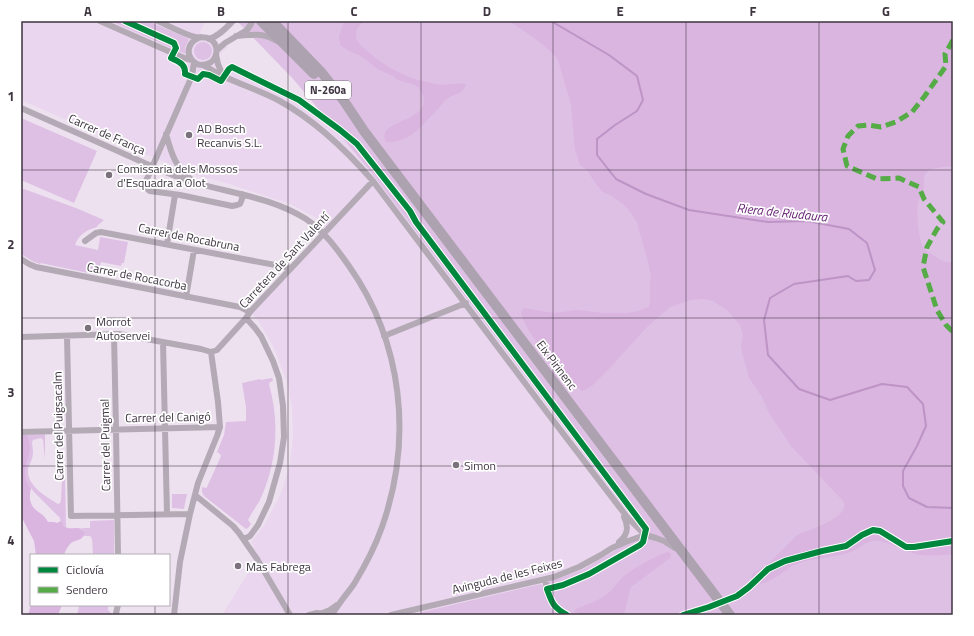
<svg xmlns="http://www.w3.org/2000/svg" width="974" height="636" font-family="'Titillium Web',sans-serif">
  <rect width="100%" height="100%" fill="#ede1ef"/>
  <path fill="#ead6ee" d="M21,21H205L200,33L228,47L223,51L220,55L219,59L223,70L231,75L233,70L277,89L314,112L340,134L407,211L403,215L565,431L643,530L644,534L582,570L567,576L548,582L506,593L410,615H283L281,611L279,615H222L258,557L251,542L265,524L281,493L287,474L290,463L293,438L292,407L287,382L273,346L265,332L257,319L250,312L324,230L319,220L311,215L290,204L226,183L199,176L145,154L21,100Z"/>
  <path fill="#dfc0e5" d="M111,21H121L172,44L173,45L174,49Z
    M128,21H148L189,39L185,47L186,54L176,50L177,46L174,42Z
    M237,21H953V615H410L541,584L544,585L548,582L582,570L621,547L645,535L371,172L294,80Z
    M194 51a9 9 0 1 1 18 0a9 9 0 1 1-18 0Z
    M21,118L97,151L74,203L21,180Z
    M24,189L76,208L104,220L97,226V227C87,230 79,234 75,245L98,250L100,237L128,242L124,263H122L121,266L101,262L98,275L50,265L41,263L40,264L34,262L21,254V190Z
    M272,378L273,381L270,382L269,384C280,423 277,465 259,502C255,508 251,514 248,520L251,524L248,528L246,529L204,496L202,492V487L206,488L207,487L221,456L220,454L217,452L224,435L226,422L246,421V407L242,383L260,379L261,380Z
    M45,434V460L43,440L41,438L33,440L32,443C33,450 34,455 31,461C30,464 28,467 28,470C27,486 47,497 58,504L60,503L61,500L62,480L61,477H65L66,528L61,523L60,518L34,492L27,483L25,478V468L30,445L28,435Z
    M172,494H187L184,509L172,508Z
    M114,520V555H93L92,539L90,536H84C85,532 84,531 81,528H90V521Z
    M80,605H108V610L113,615H77L79,606Z"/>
  <path fill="#d9b5e0" d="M344,21H363C361,25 356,28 356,34C355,40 361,46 365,49C384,67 410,80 436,84C446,86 456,82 466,84C463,95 455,93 447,99C443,102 440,107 437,110C421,126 411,143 386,142C374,119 431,123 423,96C421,92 420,88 416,86C411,83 404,82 398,80C396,79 393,76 391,75C387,73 383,72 379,70C373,66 368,61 362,57C355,53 347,51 340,45L339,36Z
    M509,21H953V166C945,167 932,167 926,173C922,178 925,185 923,191C922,195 919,198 918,202C916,212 918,239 924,248C927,252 932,254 936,257C943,261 945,263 953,262V554C942,555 928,557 916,554C905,551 883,539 873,541C864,543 857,550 848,553C829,559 807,557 789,568C778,575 768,586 754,583L751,578L753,573L767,565L797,535C807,531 843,519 844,507C845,505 844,503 843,501L791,446L769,413L762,397L749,378L742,352L741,346L743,336L740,325L728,311L713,301L703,299L691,300L670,307L647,327L609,369L592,386L587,389L582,391L565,378L557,368L547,353L538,343L533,337L525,324L521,313L523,308L554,313L577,310L604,313H627L638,311L649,307L650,302V283L651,276L647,258L637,223L631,213L624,205L610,195L604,193L600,189L593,180L588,171L580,165L575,150L571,105L558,60C548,46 524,31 509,21Z
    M21,435H28C29,439 30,444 30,448C28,464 19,474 31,488C29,496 29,504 36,510C41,514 45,516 48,522H54L57,523L61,521C67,536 79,521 85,533C82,541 77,539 71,543C68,546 65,551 64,555H36L34,541L21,516Z
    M668,552L671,554L670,558L642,579L631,587L624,615H581L574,612L576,609C586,605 598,601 607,594C613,590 616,583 622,578C631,569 655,556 668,552Z
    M31,605H62L58,615H28Z"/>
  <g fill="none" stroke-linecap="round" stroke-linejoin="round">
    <path stroke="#bd94c5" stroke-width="2" d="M551,21L609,55L637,76L643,100L637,111L615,125L597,139V155L616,179L646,194L689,210L768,222L807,221L849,229L867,243L875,270L869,280L856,281L848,276L794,284L770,298L764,320L768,355L799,389L830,400L882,384L907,387L923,404L926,426L917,446L903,471V486L909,498L927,507L953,508"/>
    <path stroke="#b3aab5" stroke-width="6" d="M100,21L184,58L192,60
      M158,21C169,26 183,34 195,37C200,38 205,36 210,39C220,45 218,61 207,64C190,70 179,44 201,37
      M236,36C253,35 262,32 277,41
      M209,39C219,36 226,28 233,21
      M217,50L225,43L247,30L251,24L252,21
      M216,55L218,64L223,76
      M194,62L192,76L146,181C145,185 146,189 150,191L180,195L232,206L237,205L240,204L242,199V194
      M203,65C210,69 217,73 225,77C242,85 261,91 278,100C315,120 346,150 373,181L552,419L627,517L645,535L656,538L664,541L675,548
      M21,108C54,123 87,137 120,152C142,162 163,172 186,180C226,193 270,196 306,219C324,231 337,249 349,266C403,343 413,439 382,527C375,547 365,566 354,584C347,594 338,604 332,615
      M166,134C171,152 175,168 192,180
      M85,241L96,233L101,232L291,268
      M167,244L175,195
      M21,259L29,264L36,267L240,307L250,312
      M186,297L194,250
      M114,334L116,429L118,555
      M67,336L71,516L190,514
      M384,336L466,303
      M21,337L119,334L201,349L211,352
      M163,342L167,514
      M211,352L217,350L246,318L250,312L373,181
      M21,432L220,427
      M195,495L233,526L239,533L257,559L290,615
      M244,539L250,536L258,525L269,502L280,463L284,437L283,406L279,378L273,361L261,336L255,328L246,318
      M619,542C628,535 629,527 624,517
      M545,580C550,598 549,605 567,615
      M728,600L745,590L768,569L785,561L822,551L846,546L862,535L873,530L880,531L906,547H914L953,541
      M116,613L118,605
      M320,614L330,610L337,605
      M174,615L180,562L190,514L198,483L217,436L220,427L218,402L211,352
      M309,615L317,613L322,614
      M391,615L554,577L579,567L601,555L612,548L628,541L645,535
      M683,615L709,607"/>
    <path stroke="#ada2af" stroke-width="10" d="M261,21L314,74
      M272,21L322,73L344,101L364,131L730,615"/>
    <path stroke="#55ac46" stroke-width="5" stroke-dasharray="10 5" stroke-linecap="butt" d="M953,40L945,54L946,66L924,97L912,112L896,122L881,127L868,125L858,126L848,136L843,149L847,166L877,179L899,178L919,187L924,199L943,222L937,229L927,247L923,267L937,310L946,325L953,332"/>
    <defs>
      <path id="cycleway" d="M125,21L174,43L176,48L171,58C179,62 186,64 185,74L198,79L203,74L209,75L221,81L229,69L232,67L299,100L340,130L357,144L410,211L416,222C492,325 570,426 646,529L643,542L640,545L589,574L563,585L547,589C552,603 553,607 567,615
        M683,615L709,607L737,596L749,587L768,569L785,561L822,551L846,546L862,535L873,530L880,531L906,547H914L953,541"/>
    </defs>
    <use href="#cycleway" stroke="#fff" stroke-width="8"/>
    <use href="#cycleway" stroke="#00873e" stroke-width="6"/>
  </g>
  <path fill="none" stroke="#3e3540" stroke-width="1" stroke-opacity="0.55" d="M155,21V555M288,21V615M421,21V615M553,21V615M686,21V615M819,21V615M21,170H953M21,318H953M21,466H953M155,605V615"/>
  <g fill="#7b717d" stroke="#fff" stroke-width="1.5">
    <circle cx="189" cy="135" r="4"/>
    <circle cx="109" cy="175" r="4"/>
    <circle cx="88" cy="328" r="4"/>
    <circle cx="456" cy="465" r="4"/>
    <circle cx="238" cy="566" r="4"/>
  </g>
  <g text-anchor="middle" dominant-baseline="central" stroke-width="3.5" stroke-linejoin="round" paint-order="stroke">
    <rect fill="#fff" stroke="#787279" stroke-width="1" x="305" y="81" width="46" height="18" rx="3"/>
    <g font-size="11" font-weight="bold" fill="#3e3540">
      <text x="328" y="90">N-260a</text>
    </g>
    <g font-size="12" fill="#3e3540" stroke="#fff" text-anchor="start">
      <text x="197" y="128">AD Bosch<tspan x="197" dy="14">Recanvis S.L.</tspan></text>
      <text x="117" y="168">Comissaria dels Mossos<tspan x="117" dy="14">d'Esquadra a Olot</tspan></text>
      <text x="96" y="321">Morrot<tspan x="96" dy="14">Autoservei</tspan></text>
      <text x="464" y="465">Simon</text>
      <text x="246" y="566">Mas Fabrega</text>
    </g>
    <g font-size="12" fill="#3e3540" stroke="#fff">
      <text transform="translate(107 134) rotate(24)">Carrer de França</text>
      <text transform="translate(189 237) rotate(11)">Carrer de Rocabruna</text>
      <text transform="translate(284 260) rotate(-47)">Carretera de Sant Valentí</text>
      <text transform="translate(137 276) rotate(11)">Carrer de Rocacorba</text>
      <text transform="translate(557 365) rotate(53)">Eix Pirinenc</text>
      <text transform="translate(168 417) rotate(-1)">Carrer del Canigó</text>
      <text transform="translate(58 426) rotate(-91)">Carrer del Puigsacalm</text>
      <text transform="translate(105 445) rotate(-91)">Carrer del Puigmal</text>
      <text transform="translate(507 576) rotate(-14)">Avinguda de les Feixes</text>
    </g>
    <g font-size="13" font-style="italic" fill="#682575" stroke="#fff">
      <text transform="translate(782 212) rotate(6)">Riera de Riudaura</text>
    </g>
  </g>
  <rect width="974" height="636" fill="none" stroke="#ffffff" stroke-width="44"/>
  <rect x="30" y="554" width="140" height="52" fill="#ffffff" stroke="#b2aeb3"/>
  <rect x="38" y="567" width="20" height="6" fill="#00873e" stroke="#b2aeb3"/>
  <text x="66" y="574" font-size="12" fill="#3e3540">Ciclovía</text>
  <rect x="38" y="587" width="20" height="6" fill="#55ac46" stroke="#b2aeb3"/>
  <text x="66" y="594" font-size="12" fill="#3e3540">Sendero</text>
  <rect x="22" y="22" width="930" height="592" fill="none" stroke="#3e3540" stroke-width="1.5"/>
  <g font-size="13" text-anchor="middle" font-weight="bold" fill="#3e3540">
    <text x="88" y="16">A</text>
    <text x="221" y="16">B</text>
    <text x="354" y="16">C</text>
    <text x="487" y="16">D</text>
    <text x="620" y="16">E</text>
    <text x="753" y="16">F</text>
    <text x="886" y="16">G</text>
    <text x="11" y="101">1</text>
    <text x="11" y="249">2</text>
    <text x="11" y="397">3</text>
    <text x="11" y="545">4</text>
  </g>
</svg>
